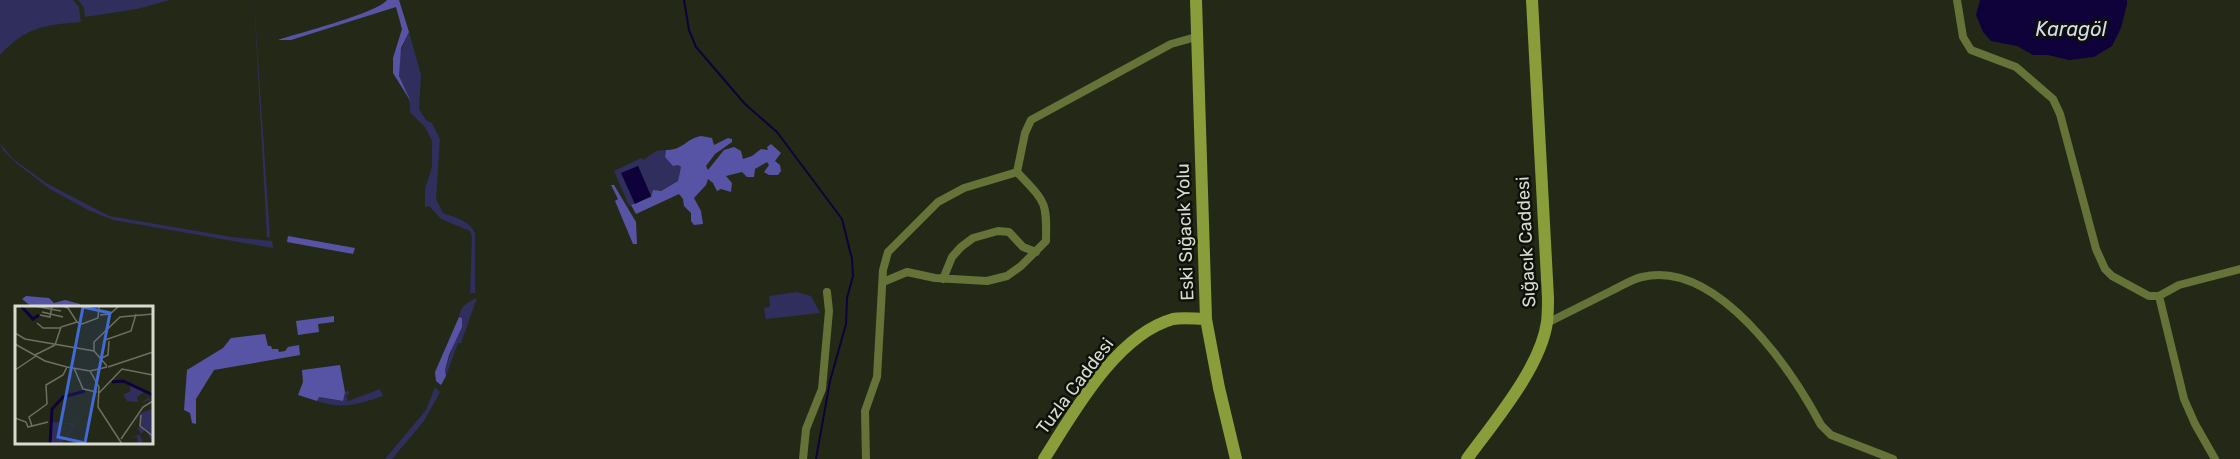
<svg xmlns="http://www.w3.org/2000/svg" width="2240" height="459" font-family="Rubik,sans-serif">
  <rect width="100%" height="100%" fill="#242917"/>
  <path fill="#2f2e5c" d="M0,0H73L79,7L81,22C44,25 26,27 0,55Z
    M78,0H170L137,9L85,17L84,8Z
    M254,0L270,237H267Z
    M409,32L421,75L419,109L426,120L432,123L440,139L436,199L443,213C456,218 470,220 475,234V293H470L472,237L470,231L441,219L429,206L425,207V189L432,167V141L425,127L410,112C411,93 402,89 399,75C397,59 402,46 409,32Z
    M0,143L13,159L46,183L109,216L232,237L272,241L273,248L113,220L88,210L50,189L16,163L3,150Z
    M666,150L665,157L681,167L678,181L651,196L638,166L622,173L635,204L629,206L614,171L641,158L643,160L656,151Z
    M796,292L811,296L820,313L766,319L764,308L770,307L769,296Z
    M477,298L461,343H458L446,376L445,370L462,318L459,317C460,306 468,302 477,298Z
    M435,387L440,392L424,421L392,459H385L426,410Z
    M380,389L383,396C358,404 343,410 317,401L318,397L342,401L345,392L348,391L349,394L346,395L348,401Z"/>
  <path fill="#5754a5" d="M387,0H399L409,32L401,48L399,76L411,102L393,73V58L402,29L396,7L291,40H278C299,33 377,13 387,0Z
    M701,136L712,138L714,145L728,138L732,139V142L715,154L706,166L708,170L724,150L734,147L741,151L743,159L752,156L761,149L768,150L767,147L771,144L781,153L775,161L780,165L781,171L778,175H769L764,172L769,165L767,162L755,169L754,177H747L742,172L726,176L732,183L731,192L721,189L717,191L713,183L708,179L706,185L694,198L701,211L703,224L694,225L691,221V213L684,206L683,199L679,194L636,214L631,205L651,197L653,190L661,191L678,181L681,167L678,165L673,166L665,157L666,150C684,150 685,139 701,136Z
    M611,185H614L636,222L637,244H633L615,201L618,199Z
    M288,236L355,248L353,254L287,242Z
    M26,296L49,298L54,303L65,300L80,304L79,307H32L22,299Z
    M334,316V322L318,324L319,332L298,335L296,321Z
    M459,317L462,318V327L449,355L445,370L446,376L441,385L436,381L435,372Z
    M265,334L268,346H271L272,349H278L279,352L285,351L288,347L299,345L300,355L214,370L196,399V424L192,423L190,413L184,410L187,370L223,348L231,338Z
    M340,365L345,392L343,401L319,397L317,401L298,395L303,382L302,370Z"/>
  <path fill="#0f013a" d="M1980,0H2127V4L2121,28L2112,46L2094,57L2069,60L2048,55H2033L2017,46L1991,41L1983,32L1976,15Z
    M638,166L651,196L635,204L621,173Z"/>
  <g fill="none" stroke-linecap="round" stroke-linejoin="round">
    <path stroke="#0f013a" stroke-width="2" d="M684,0L689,30L696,47L745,104L777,132L842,219L852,259L853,276L847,298L846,324L830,381L816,459"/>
    <path stroke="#657338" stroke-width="8" d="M1957,0L1963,37L1971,50L2016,67L2053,99L2060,114L2096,249L2105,269L2112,276L2149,296H2159L2179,285L2240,269
      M943,279L952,257L961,247L973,238L998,231L1009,232L1023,247L1036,252
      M883,282L907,272L935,278L987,281L1007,276L1021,266L1046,241C1047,200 1045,202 1017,172
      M2159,296L2184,399L2195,424L2215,459
      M1547,323C1569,312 1591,301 1613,290C1622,286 1632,279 1642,277C1717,259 1791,369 1821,425L1831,435L1893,459
      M803,459L806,429L822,389L829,311L827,292
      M866,459L865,411L877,377L883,270L888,252L938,202L964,188L1017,172L1025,133L1031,120L1171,44L1196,37"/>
    <path stroke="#899d3b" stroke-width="12" d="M1196,0L1206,319L1219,388L1236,459
      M1044,459C1074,412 1116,335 1173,319C1183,317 1196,319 1206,319
      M1467,459C1494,422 1541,367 1547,322C1548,314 1548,306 1548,298L1532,0"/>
  </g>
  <g text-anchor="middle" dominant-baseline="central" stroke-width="5" stroke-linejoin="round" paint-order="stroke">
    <g font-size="18" fill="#d8dbd0" stroke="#0e1109">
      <text transform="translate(1185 232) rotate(-92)">Eski Sığacık Yolu</text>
      <text transform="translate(1526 242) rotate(-93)">Sığacık Caddesi</text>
      <text transform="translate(1075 386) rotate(-53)">Tuzla Caddesi</text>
    </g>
    <g font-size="20" font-style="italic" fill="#d8daf0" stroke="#0e1109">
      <text x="2071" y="29">Karagöl</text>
    </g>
  </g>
  <g transform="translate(15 306)">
    <rect width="138" height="138" fill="#242917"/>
    <path d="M115,77L138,88V90L130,85L122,91L123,96L112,95L108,88L115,86ZM131,87L135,94L138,104V130L137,136L130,123L125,130L129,138H123L122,131L116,132L126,128L123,123L119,125L125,121L124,110L118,124L122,112L126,107L137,103L134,94L127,97L133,92ZM37,116L60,118L47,137L67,138H36ZM46,117L60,119L50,133L45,130Z" fill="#2f2e5c" fill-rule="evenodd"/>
    <path fill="none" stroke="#0f013a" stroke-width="3" d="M6,0L18,13L24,9M97,76L108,75L138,89M35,138L37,103L48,91L70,85"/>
    <path fill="none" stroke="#6c7061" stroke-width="1.5" d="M20,0L46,5M27,6L48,11M25,9L35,11L37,0M85,9L95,8L104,0M62,16L67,18L83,12L84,0M22,17L28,22H46M0,27L10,33L79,45L92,60M90,34L116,25L121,8M0,38L30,55L52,61L75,65L92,61M40,39L46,21L62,16L53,2L47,0M79,45V36L105,11L138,8M20,49L40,39M87,52L93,49L94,35M93,61L138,46M59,62L68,83L82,86M0,64L21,50M75,65L84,81L83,101L107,138M84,87L107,63L138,69M126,109L125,120L138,130M0,112L11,116L13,121L33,116M17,120L14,111L32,98L31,79L48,69L52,61M106,133L128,101L138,95"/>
    <path fill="#426ad6" fill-opacity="0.15" stroke="#426ad6" stroke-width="3" d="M68,1L95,7L70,137L43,131Z"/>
    <rect width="138" height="138" fill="none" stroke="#d8dbd0" stroke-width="3"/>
  </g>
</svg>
